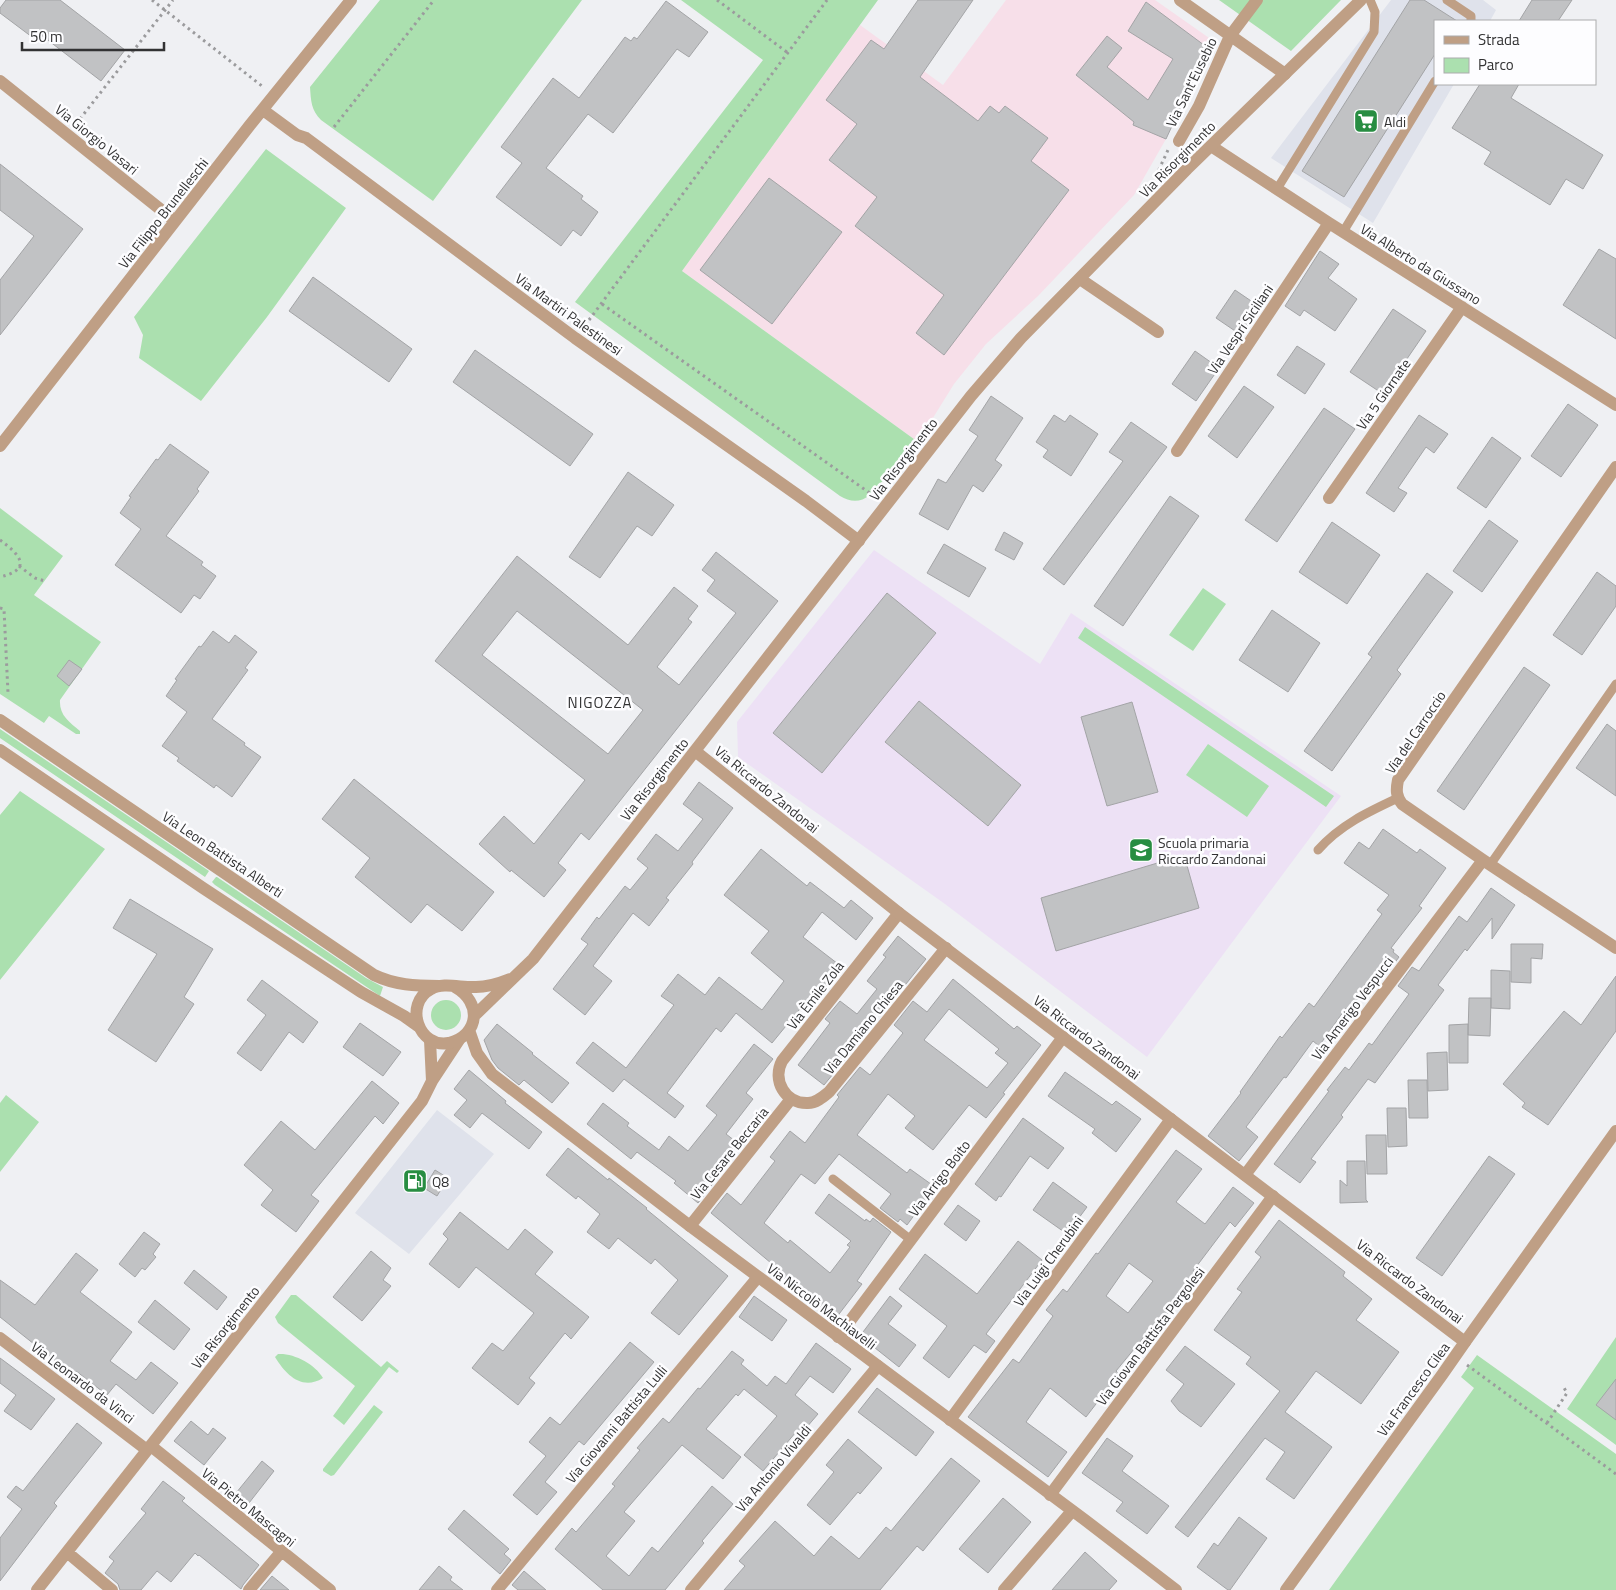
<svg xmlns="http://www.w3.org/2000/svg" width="1616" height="1590" font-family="'Titillium Web',sans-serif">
  <rect width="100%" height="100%" fill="#eff0f3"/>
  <path fill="#dfe2eb" d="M1391,0H1483L1496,10L1490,21H1435V84H1454L1373,223L1271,158Z
    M437,1110L494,1154L409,1254L355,1213Z"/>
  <path fill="#f7dfe9" d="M1006,0H1155L1212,40L1166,139L1134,195L1038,296L986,344L954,384L918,442L682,271L860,25L943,85Z"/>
  <path fill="#ede1f5" d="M874,550L1040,664L1071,613L1341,796L1147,1057L945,904L738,757L737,722Z"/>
  <path fill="#abe0af" d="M380,0H582L433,201L321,120C311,110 311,101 310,87Z
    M681,0H878L682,271L918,442L870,495C860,503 850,502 840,496L575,302L763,60Z
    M1219,0H1341L1291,51Z
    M266,149L346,208L267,317L201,401L139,358L143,335L134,317Z
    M0,508L63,556L34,595L101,642L60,700C59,715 69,722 80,731V734H76L49,716L44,723L0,694Z
    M1203,588L1226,604L1193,651L1169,635Z
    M1085,627L1334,796L1326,807L1078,638Z
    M0,729L209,871L205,877L0,738Z
    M1208,744L1269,786L1247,817L1186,775Z
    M20,791L105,849L0,980V815Z
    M216,877H217L366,978L383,987L380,996L215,885L212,882Z
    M431 1015a15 15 0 1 1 30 0a15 15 0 1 1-30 0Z
    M6,1095L39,1122L0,1172V1103Z
    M291,1295H296L381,1367L387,1361L399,1371L397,1373L389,1367L344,1425L333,1416L355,1386L278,1323L275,1317Z
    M1616,1337V1445L1567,1409Z
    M278,1354C294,1353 315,1364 323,1378C302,1391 286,1375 275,1357Z
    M1477,1355L1616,1454V1590H1329L1474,1388L1461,1377Z
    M374,1405L383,1412L334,1475L331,1476L323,1471V1469Z"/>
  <path fill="#c1c2c4" stroke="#a3a4a6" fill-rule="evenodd" d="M6,0H60L125,50L101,81L36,31L32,37L0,13V8Z
    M918,0H973L920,77L978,121L990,106L999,113L1005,106L1048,138L1031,161L1069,190L944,355L916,333L944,295L855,226L877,197L829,160L857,124L826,100L871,40L884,49Z
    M1410,0H1424L1457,21H1435V54L1344,197L1302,171Z
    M1532,0H1572L1558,21H1519Z
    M666,1L708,32L689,57L677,49L613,133L588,114L546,168L583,196L581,199L598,212L581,236L573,230L561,246L496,197L522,163L501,147L553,78L579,98L625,37L631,41L634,37L637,39Z
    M1146,2L1208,48L1166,139L1133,125L1134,122L1076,75L1107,36L1122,48L1107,67L1148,100L1173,59L1128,31Z
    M1480,84H1519L1511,98L1603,155L1583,189L1566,179L1550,205L1484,164L1491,152L1452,128Z
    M0,164L83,229L0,335V280L34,236L0,210Z
    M769,178L842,232L772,324L700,270Z
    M1599,249L1616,259V339L1563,305Z
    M1320,251L1339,264L1328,278L1357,299L1335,331L1304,310L1300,316L1285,306Z
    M313,277L412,349L389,382L289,311Z
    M1235,290L1260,307L1241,335L1216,318Z
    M1393,309L1426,331L1383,394L1350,372Z
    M1297,346L1325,364L1305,394L1277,375Z
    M475,350L593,434L570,466L453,382Z
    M1195,351L1219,368L1196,401L1172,384Z
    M1244,386L1274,407L1237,458L1208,436Z
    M991,396L1023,418L995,460L1002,465L983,492L973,485L948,530L919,514L938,479L946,483L978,436L969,430Z
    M1568,404L1598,425L1561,477L1531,456Z
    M1324,408L1355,429L1277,542L1245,520Z
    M1054,415L1065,422L1070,415L1098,434L1071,476L1043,457L1048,450L1036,442Z
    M1419,415L1448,434L1434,453L1426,447L1398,488L1407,493L1394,512L1366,493Z
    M1131,422L1167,447L1064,585L1043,569L1123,461L1109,452Z
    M1492,437L1521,458L1486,508L1457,488Z
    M170,444L209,472L197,489L199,491L166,536L203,562L201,565L216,576L200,599L194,595L181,613L115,565L141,529L120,513L131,497L129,496L156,459L158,460Z
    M628,472L674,505L652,536L637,526L600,578L569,557Z
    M1170,496L1199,516L1123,626L1094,606Z
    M1489,520L1518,541L1482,592L1453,571Z
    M1332,522L1380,555L1347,604L1299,572Z
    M1004,532L1023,543L1014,560L995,550Z
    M944,544L986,568L969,597L927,573Z
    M716,552L778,601L589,840L581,833L558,863L566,870L544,897L511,870L510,872L479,844L504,816L534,844L585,780L435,661L517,556L628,645L674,587L698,606L688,619L692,622L657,667L679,685L736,613L707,591L715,580L702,570ZM517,611L643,710L608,754L482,655Z
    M1597,572L1616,586V606L1582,655L1553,635Z
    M1427,573L1453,592L1397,670L1401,674L1332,771L1304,751L1372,657L1368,654Z
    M887,593L936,633L822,773L773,733Z
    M1272,610L1320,643L1288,692L1239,660Z
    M213,631L229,643L235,635L257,652L245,668L248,670L212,719L245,743L244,745L261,757L232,797L216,785L214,788L177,761L179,758L162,746L187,712L166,696L177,680L175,679L199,646L201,647Z
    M69,660L82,669L69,686L57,676Z
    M1524,667L1550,685L1464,810L1437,791Z
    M919,701L1021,785L988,826L885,742Z
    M1132,702L1158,792L1107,806L1081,717Z
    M1607,724L1616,731V796L1576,768Z
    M354,779L494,892L462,931L427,904L411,923L355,877L370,858L322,819Z
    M699,782L733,808L692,862L693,864L666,898L669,900L649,926L633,913L593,966L612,981L585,1015L553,989L588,944L581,939L597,917L599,919L625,886L630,890L648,868L637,859L656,834L678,851L703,819L683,804Z
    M1383,829L1417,853L1420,849L1446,868L1419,906L1422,908L1391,948L1394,950L1393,952L1399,957L1385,976L1379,971L1349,1010L1346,1008L1319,1046L1313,1041L1286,1078L1284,1077L1246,1127L1258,1137L1239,1161L1208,1136L1241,1093L1240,1092L1280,1036L1282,1038L1309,1003L1314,1007L1382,914L1377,910L1389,895L1344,863L1359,842L1369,849Z
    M761,849L807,886L810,882L844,908L851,900L873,918L856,940L822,912L803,937L842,967L824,990L827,991L812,1010L804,1004L772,1043L736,1013L721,1032L716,1028L667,1093L684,1106L675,1118L624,1079L613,1092L576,1063L593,1042L626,1068L674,1005L661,996L678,974L705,995L719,977L762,1010L784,981L751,953L769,931L724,895Z
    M1184,855L1199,908L1056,951L1041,898Z
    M1491,888L1515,905L1492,939V918L1467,951L1465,949L1438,985L1444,990L1375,1083L1368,1079L1341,1115L1343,1117L1311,1159L1316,1162L1300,1183L1274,1164L1329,1091L1327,1090L1345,1067L1349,1070L1369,1043L1372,1045L1409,994L1398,986L1412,967L1419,971L1459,916L1467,922Z
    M130,899L213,949L184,997L194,1004L156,1062L108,1030L157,954L113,928Z
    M898,936L926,959L881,1015L877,1012L844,1055L847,1057L824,1085L798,1065L830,1023L825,1019L840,1001L857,1014L877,989L867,981L886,957L883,955Z
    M1511,944H1543L1542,959L1531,958V983L1511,982Z
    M1491,970L1510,971V1009L1491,1008Z
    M1616,976V1031L1548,1125L1522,1107L1525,1103L1503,1084L1564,1011L1581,1025Z
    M953,979L1014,1029L1017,1026L1041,1045L1003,1093L1005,1094L986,1118L969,1105L933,1150L905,1128L915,1116L888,1094L857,1135L907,1173L910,1169L935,1187L907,1225L900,1219L898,1222L880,1208L891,1194L839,1154L815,1184L801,1174L764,1223L788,1243L790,1240L830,1273L850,1247L847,1245L851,1241L815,1213L829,1194L865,1221L866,1219L870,1222L873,1218L891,1232L857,1281L862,1284L836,1318L811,1300L769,1265L771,1263L711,1213L727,1193L741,1205L775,1161L770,1157L790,1131L805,1143L839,1097L837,1095L860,1067L870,1075L903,1033L894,1025L913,1001L927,1012ZM949,1009L999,1049L995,1053L1008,1063L987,1088L924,1040Z
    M262,980L318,1022L303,1043L289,1032L261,1071L237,1053L266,1015L247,1000Z
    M1469,998H1491L1490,1036L1468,1035Z
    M360,1023L401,1052L383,1076L343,1047Z
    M497,1024L533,1053L532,1054L569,1083L552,1103L524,1080L519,1085L498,1068L492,1060L484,1040Z
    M1468,1024V1063H1449V1025Z
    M754,1044L773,1059L746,1093L753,1099L726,1134L739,1144L711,1180L714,1182L698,1203L674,1183L676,1181L637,1152L631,1159L587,1124L603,1103L629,1123L627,1126L659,1150L669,1136L688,1151L717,1115L706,1106Z
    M1447,1052L1448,1090L1428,1091L1427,1053Z
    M469,1070L506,1101L505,1103L542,1132L529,1149L482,1113L470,1128L454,1115L467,1100L454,1089Z
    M1065,1072L1112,1105L1116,1101L1141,1119L1116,1152L1092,1133L1095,1129L1048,1096Z
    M1408,1080H1427L1428,1118H1409Z
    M372,1081L399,1103L383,1124L375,1116L311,1195L319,1201L296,1232L261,1205L273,1190L244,1165L281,1121L315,1150Z
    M1387,1108H1406L1407,1146L1388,1147Z
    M1023,1118L1064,1148L1048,1169L1030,1156L1001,1197L999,1196L996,1201L975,1184Z
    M1366,1135H1386L1387,1174H1367Z
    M568,1148L608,1180L609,1178L647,1208L646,1209L728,1276L679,1335L651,1313L678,1280L655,1259L651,1264L618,1238L609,1249L587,1232L600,1214L578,1196L576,1199L546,1175Z
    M1176,1150L1202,1169L1176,1202L1205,1224L1233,1187L1254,1203L1235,1227L1230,1222L1193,1271L1196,1274L1172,1308L1156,1329L1153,1326L1116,1371L1119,1374L1086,1417L1050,1388L1026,1422L1067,1452L1048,1477L968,1417L1013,1359L1019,1363L1053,1316L1046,1310L1063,1289L1067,1292L1096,1253L1098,1254ZM1129,1263L1153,1281L1128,1313L1106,1296Z
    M1489,1156L1515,1174L1442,1276L1416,1258Z
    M1347,1161H1365L1366,1200L1368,1202L1340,1203V1180L1347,1186Z
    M435,1170L448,1178L437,1196L424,1188Z
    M1053,1182L1087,1207L1067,1234L1033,1210Z
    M958,1205L980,1221L966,1241L944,1224Z
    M460,1212L508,1250L525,1229L553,1252L535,1274L589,1317L571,1339L565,1333L529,1378L535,1383L518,1405L472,1368L492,1343L503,1351L534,1313L476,1267L459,1288L429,1264L448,1239L443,1234Z
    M1279,1220L1345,1272L1343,1276L1372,1299L1356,1320L1399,1352L1361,1404L1316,1371L1285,1412L1332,1447L1294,1499L1266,1479L1285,1452L1265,1438L1188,1537L1175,1527L1280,1391L1246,1364L1251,1357L1214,1330L1242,1292L1237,1289L1261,1257L1255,1252Z
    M144,1232L160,1244L153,1254L156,1257L145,1270L142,1268L135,1277L119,1264Z
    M1018,1241L1042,1260L986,1334L995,1341L986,1353L974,1345L949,1378L923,1358L947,1326L899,1289L925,1254L977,1294Z
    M371,1251L391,1268L383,1280L391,1286L362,1321L333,1297Z
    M76,1253L98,1270L80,1292L132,1332L110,1361L136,1380L151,1362L178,1383L153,1414L116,1384L107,1395L76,1371L73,1375L0,1317V1280L35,1305Z
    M194,1270L227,1297L217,1310L184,1283Z
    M754,1296L787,1320L772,1341L739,1317Z
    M890,1296L902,1306L888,1324L916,1345L899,1367L860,1336Z
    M155,1300L190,1329L174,1350L138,1322Z
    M630,1342L654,1362L584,1445L579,1441L545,1482L557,1492L537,1515L513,1495L546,1456L529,1442L550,1417L560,1425Z
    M816,1343L851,1369L833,1393L810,1376L795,1395L818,1414L800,1435L796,1432L763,1471L744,1455L777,1416L744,1389L738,1396L736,1394L706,1429L741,1457L723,1479L682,1445L624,1512L635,1521L606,1556L629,1576L652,1547L658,1552L712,1486L733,1504L702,1541L704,1543L665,1590H603L555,1549L572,1528L576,1532L615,1486L612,1484L640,1450L637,1448L663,1418L669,1423L698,1388L700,1389L732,1351L744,1360L741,1364L767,1386L775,1376L786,1384Z
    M1185,1346L1235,1384L1201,1427L1179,1411L1171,1401L1184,1384L1166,1370Z
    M0,1358L55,1399L31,1430L4,1411L16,1395L0,1383Z
    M1616,1379V1420L1596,1405Z
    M877,1388L934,1432L916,1456L858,1412Z
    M191,1421L208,1435L213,1428L226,1438L204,1465L174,1441Z
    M77,1423L102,1443L54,1503L57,1506L0,1581V1538L22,1509L7,1497L16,1486L23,1491Z
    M1107,1438L1133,1456L1122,1471L1169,1506L1147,1534L1116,1511L1123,1502L1082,1473Z
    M848,1439L882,1468L860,1494L858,1492L830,1525L807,1505L834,1472L826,1465Z
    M951,1458L980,1481L923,1551L917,1546L880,1590H724L745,1566L739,1561L775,1521L814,1556L831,1536L859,1559L886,1527L891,1531Z
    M262,1461L274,1471L249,1503L236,1493Z
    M163,1481L185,1498L182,1501L259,1565L243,1585L241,1589L199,1555L198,1556L195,1553L171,1582L157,1571L141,1590H120L118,1584L105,1573L114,1561L109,1557L146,1513L141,1509Z
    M1003,1498L1031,1522L988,1573L959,1549Z
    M464,1510L509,1549L504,1554L511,1560L500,1574L448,1529Z
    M1239,1517L1267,1538L1230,1590H1228L1197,1567L1214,1543L1218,1546Z
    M1085,1552L1117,1581L1109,1590H1052Z
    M439,1566L452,1577L450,1580L463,1590H419Z
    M524,1571L546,1590H518L512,1585Z
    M272,1576L289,1590H260Z"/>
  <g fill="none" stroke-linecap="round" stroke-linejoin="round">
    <path stroke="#9b9b9d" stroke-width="3" stroke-dasharray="2.5 4" stroke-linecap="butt" d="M152,0L262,86
      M717,0L788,53
      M76,124L173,0
      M334,127L434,0
      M1156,176L1168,150
      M602,304L874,496
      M589,320L827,0
      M0,540C19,554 34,569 0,577
      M19,566L35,578L45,581
      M0,608L4,609L8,693
      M1467,1365L1616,1474
      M1547,1423L1567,1393L1563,1386"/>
    <path stroke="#bf9f85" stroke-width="9" d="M1447,0L1471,16V21
      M1277,189L1374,32L1375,12L1370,0
      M1343,232L1435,81
      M1318,850C1340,825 1368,812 1398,798
      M1490,865L1616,684
      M833,1179L911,1240"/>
    <path stroke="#bf9f85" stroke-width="12" d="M1230,36L1257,0"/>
    <path stroke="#bf9f85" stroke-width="12" d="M1180,0L1285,74
      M0,81L175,221
      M263,110L297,135L306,138L575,338L806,501L859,541
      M1179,141L1199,106L1230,36
      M1211,146L1329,223L1616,405
      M1080,279L1158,332
      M0,446L250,125L351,0
      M1177,451L1329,223
      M1616,467L1398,780C1396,790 1396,796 1402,804L1483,860L1616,948
      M1329,498L1462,307
      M899,913L782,1061C772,1080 785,1104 808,1103C816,1103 823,1097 829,1092L946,948
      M430,1040L432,1081
      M1245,1175L1483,860
      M690,1226L791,1099
      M838,1337L1063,1037
      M0,1338L147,1450
      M1465,1342L1616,1131
      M950,1420L1171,1119
      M151,1446L330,1590
      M1050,1495L1273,1196
      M68,1553L112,1590
      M37,1590L422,1101L432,1081L459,1040
      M249,1590L281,1552
      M497,1590L758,1277
      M691,1590L878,1366
      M1004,1590L1072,1511"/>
    <path stroke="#bf9f85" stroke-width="12" d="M0,720L374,975C395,985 415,986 439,986
      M0,750L203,888L361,992L404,1016L418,1026
      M695,751L899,913L1465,1342L1442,1375L1286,1590
      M455,987C482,1002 480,1035 449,1043C419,1049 403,1004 431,989C443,982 462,988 476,987C488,987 500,983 510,979
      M474,1016L533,959L971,396L1021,338L1187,169L1361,0
      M469,1030L477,1053L492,1074L690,1226L1085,1520L1176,1590"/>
  </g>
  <defs>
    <symbol id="supermarket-square" viewBox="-11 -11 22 22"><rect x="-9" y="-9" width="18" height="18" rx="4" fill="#288d42" stroke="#fdfdff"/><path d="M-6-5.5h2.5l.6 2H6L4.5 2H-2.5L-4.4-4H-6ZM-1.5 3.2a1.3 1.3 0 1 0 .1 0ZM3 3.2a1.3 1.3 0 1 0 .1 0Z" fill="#fff"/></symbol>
    <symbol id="school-square" viewBox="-11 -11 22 22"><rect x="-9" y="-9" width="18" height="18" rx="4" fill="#288d42" stroke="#fdfdff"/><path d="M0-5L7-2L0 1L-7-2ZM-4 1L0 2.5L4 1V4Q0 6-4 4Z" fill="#fff"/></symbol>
    <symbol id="fuel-square" viewBox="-11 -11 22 22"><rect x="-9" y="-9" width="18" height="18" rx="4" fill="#288d42" stroke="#fdfdff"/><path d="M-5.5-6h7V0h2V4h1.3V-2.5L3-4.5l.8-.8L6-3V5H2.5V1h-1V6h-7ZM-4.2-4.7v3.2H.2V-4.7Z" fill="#fff"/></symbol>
  </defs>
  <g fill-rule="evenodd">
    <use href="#supermarket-square" x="1352" y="107" width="28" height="28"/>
    <use href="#school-square" x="1127" y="836" width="28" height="28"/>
    <use href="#fuel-square" x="401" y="1167" width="28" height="28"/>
  </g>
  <g text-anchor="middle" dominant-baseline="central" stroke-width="5" stroke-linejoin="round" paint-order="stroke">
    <g font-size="14" fill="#323233" stroke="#fdfdff">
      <text transform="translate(1191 82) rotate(-64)">Via Sant'Eusebio</text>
      <text transform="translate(97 139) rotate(39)">Via Giorgio Vasari</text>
      <text transform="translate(1177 159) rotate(-45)">Via Risorgimento</text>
      <text transform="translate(163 213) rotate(-52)">Via Filippo Brunelleschi</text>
      <text transform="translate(1421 264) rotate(32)">Via Alberto da Giussano</text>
      <text transform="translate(569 314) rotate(36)">Via Martiri Palestinesi</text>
      <text transform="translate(1240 329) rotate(-56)">Via Vespri Siciliani</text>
      <text transform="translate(1383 394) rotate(-55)">Via 5 Giornate</text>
      <text transform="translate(903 459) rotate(-52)">Via Risorgimento</text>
      <text transform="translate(1415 732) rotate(-56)">Via del Carroccio</text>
      <text transform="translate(654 779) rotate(-52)">Via Risorgimento</text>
      <text transform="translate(767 789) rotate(39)">Via Riccardo Zandonai</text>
      <text transform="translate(223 854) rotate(34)">Via Leon Battista Alberti</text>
      <text transform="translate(815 995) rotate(-52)">Via Èmile Zola</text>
      <text transform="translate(1352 1008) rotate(-53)">Via Amerigo Vespucci</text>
      <text transform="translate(863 1027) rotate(-51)">Via Damiano Chiesa</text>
      <text transform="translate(1087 1037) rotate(37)">Via Riccardo Zandonai</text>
      <text transform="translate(729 1153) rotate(-51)">Via Cesare Beccaria</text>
      <text transform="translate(939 1178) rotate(-53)">Via Arrigo Boito</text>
      <text transform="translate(1048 1261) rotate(-54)">Via Luigi Cherubini</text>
      <text transform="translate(1410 1281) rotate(37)">Via Riccardo Zandonai</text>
      <text transform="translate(822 1306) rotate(37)">Via Niccolò Machiavelli</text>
      <text transform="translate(225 1327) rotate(-52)">Via Risorgimento</text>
      <text transform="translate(1150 1336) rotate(-53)">Via Giovan Battista Pergolesi</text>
      <text transform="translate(83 1382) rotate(37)">Via Leonardo da Vinci</text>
      <text transform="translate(1413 1389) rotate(-54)">Via Francesco Cilea</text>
      <text transform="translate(616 1424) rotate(-50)">Via Giovanni Battista Lulli</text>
      <text transform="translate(773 1468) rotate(-50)">Via Antonio Vivaldi</text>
      <text transform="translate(249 1507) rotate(39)">Via Pietro Mascagni</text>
    </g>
    <g font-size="14" fill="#323233" stroke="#fdfdff" text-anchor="start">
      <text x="1384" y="121">Aldi</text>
      <text x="1158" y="842">Scuola primaria<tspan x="1158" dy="16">Riccardo Zandonai</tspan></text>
      <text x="432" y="1181">Q8</text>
    </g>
    <g font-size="15" letter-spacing="1" fill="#323233" stroke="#fdfdff">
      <text x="600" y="702">NIGOZZA</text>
    </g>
  </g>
  <rect x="1434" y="20" width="162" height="65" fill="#fdfdff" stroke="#acacad"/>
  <rect x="1444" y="36" width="25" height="8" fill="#bf9f85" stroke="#acacad"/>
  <text x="1478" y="45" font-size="15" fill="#323233">Strada</text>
  <rect x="1444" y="58" width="25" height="15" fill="#abe0af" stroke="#acacad"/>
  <text x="1478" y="70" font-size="15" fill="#323233">Parco</text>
  <path d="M22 42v8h142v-8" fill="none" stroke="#323233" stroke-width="2.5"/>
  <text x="30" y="42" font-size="15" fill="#323233" stroke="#fdfdff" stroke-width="4" paint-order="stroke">50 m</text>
</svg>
